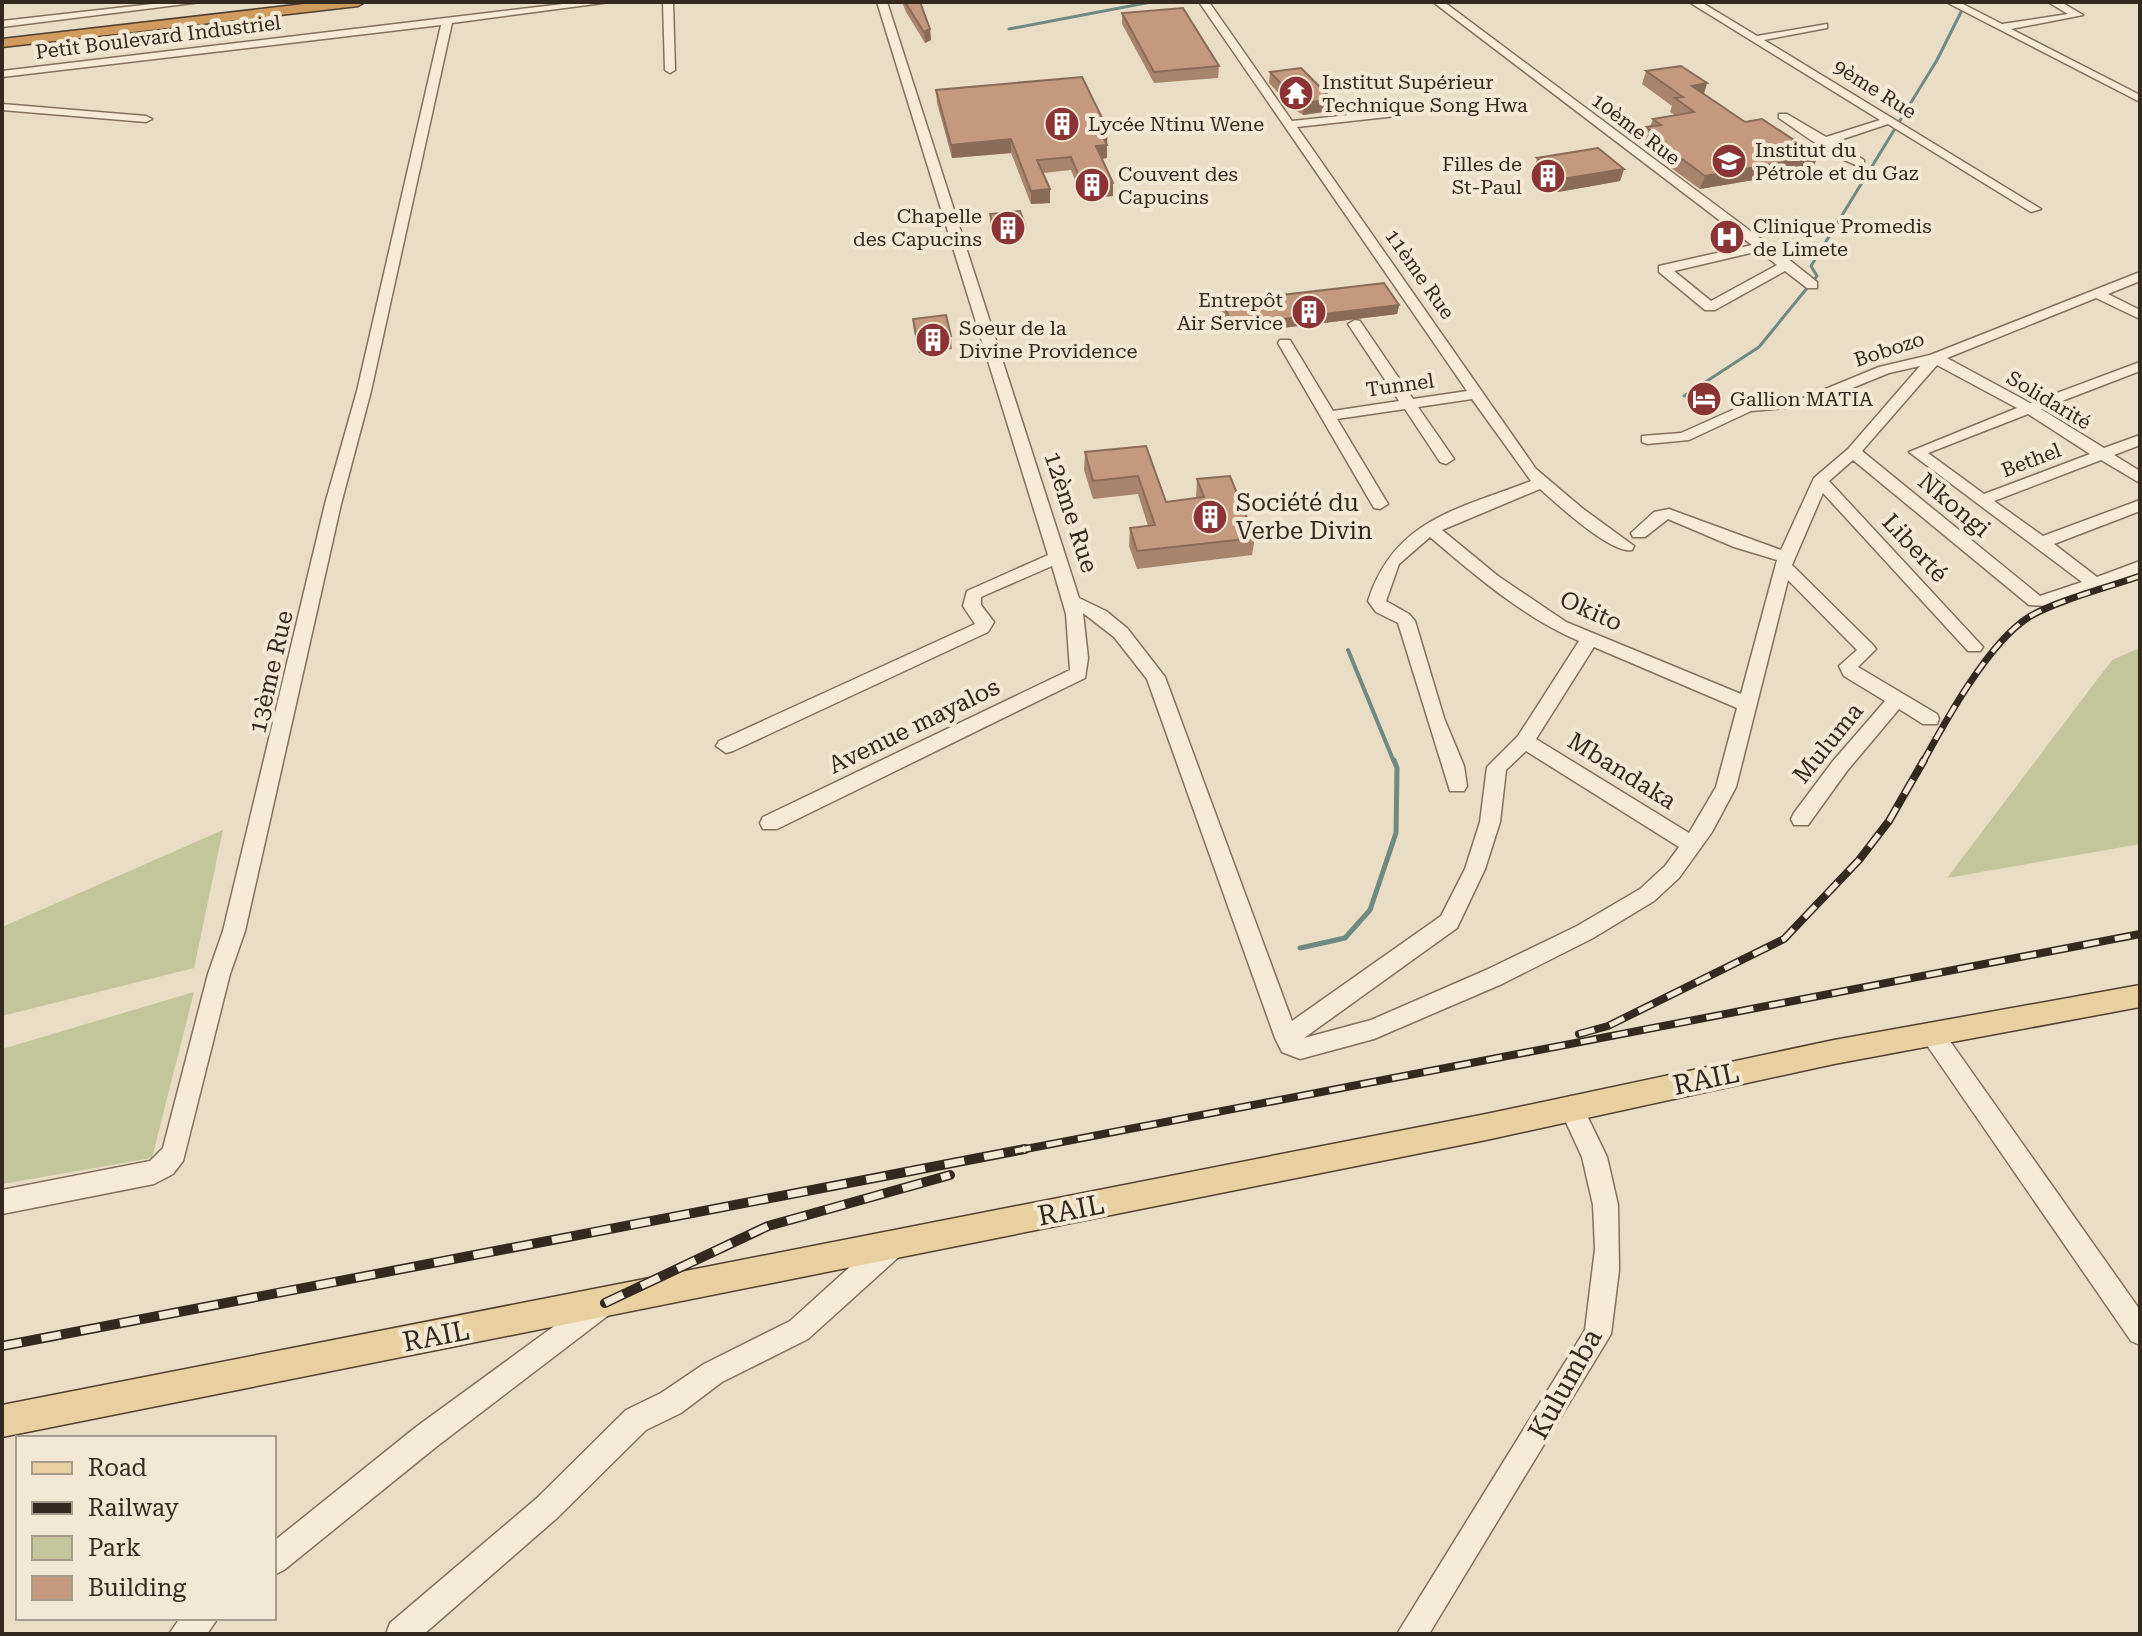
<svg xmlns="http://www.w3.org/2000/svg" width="2142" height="1636" font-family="'Roboto Serif',serif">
  <rect width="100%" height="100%" fill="#e9ddc5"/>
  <path fill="#c3c69a" d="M2140,648V844L1947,878L2112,660Z
    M223,830L194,968L2,1016V927Z
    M194,992L152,1158L2,1184V1049Z"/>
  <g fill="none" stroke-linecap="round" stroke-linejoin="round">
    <path stroke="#6e8a82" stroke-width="3" d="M1009,29L1151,2
      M1684,396L1759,347L1817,276L1811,266L1937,60L1966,2"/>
    <path stroke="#6e8a82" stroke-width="4" d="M1348,650L1394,762"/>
    <path stroke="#6e8a82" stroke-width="5" d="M1300,948L1345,938L1370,910L1396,833L1397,768L1394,760"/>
    <defs>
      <path id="minor" d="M170,2H201L2,27V21Z
        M580,2H610L452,23L371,391L341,504L245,931L230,974L183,1161L173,1174L154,1184L2,1214V1190L150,1161L163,1148L208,974L223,931L325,504L357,391L441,25L2,77V71Z
        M663,2H673L675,70L670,73L665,70Z
        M877,2H887L1079,598L1106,611L1127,628L1165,677L1292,1021L1441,916L1465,869L1480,822L1487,767L1518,736L1579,641C1523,617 1476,576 1430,537L1399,564L1386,601L1409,614L1415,621L1444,718L1464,766L1467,786L1464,791H1450L1398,623L1376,612L1368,601C1394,519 1459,509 1531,481L1472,399L1418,407L1454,459L1446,464L1440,462L1405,409L1337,419L1388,504L1380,509L1374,508L1278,343L1280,340H1290L1333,411L1399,401L1348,324L1355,320L1360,321L1413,399L1467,391L1199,2H1209L1292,121L1396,110L1402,113L1396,116L1297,127L1536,469L1582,508L1634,546L1632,550C1611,554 1557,504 1540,489L1442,530L1498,576L1566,622L1741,694L1777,560L1734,547L1668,519L1645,537H1633L1631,533L1654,512L1669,509L1781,550L1814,478L1848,449L1920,366L1889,373L1808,406L1751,411L1689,440L1647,444L1642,442V436L1681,433L1748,403L1801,399L1879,367L1930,355L2140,272V281L2108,294L2140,310V319L2096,298L1947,358L2030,403L2140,362V371L2041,409L2104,448L2140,435V445L2114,455L2140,471V483L2101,460L1994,501L2043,536L2140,500V511L2054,544L2097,577L2140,561V573L2052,606L2029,605L1853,460L1829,481L1983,647L1980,651H1968L1823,493L1792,565L1873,645L1876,649L1858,667L1937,714L1939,719L1937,724H1923L1899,709L1847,771L1808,825H1794L1791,819L1794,813L1833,761L1885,701L1844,676L1839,666L1857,650L1788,580L1736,787L1712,832L1679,878L1654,901L1593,938L1502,984L1374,1039L1300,1059L1282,1052L1275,1038L1147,679L1114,637L1083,613L1088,658L1085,678L777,829H763L760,823L763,817L1070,670L1066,614L1052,566L981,597V605L994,622L988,632L733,751L726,753L716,746L719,741L975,624L963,606L967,591L1048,555ZM1937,365L2017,408L1909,452L2082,582L2040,596L1862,451ZM2028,414L2090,454L1984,494L1928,453ZM1594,647L1737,708L1716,787L1689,833L1536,739ZM1526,751L1679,847L1665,866L1640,889L1577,926L1486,970L1371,1020L1304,1038L1457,928L1485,869L1500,822L1506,770Z
        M1433,2H1444L1792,262L1817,282V288H1807L1785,271L1715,310H1705L1659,272V266L1752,245ZM1759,251L1777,265L1711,301L1674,271Z
        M1689,2H1701L1757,36L1827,24V28L1764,40L2041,209L2031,212L1888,124L1834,142L1864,160V166C1846,167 1797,130 1779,118V114H1787L1826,137L1880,120Z
        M1946,2H1959L2002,24L2068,14L2048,2H2061L2083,15L2011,29L2140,95V102Z
        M2,104L146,116L152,119L146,122L2,110Z
        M1932,1024L1940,1027L2140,1310V1345L2131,1341L1924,1041L1921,1034L1924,1027Z
        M1571,1096L1579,1099L1607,1157L1618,1205L1619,1270L1611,1334L1429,1634H1397L1585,1330L1595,1249L1593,1205L1582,1157L1559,1107L1563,1099Z
        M892,1234L901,1237L905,1246L901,1255L808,1339L722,1382L681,1413L646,1430L557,1518L424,1634H386L390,1623L537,1498L626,1410L661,1393L704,1364L790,1321L883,1237Z
        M601,1292L610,1296L614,1305L610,1314L436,1447L284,1570L274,1575V1541L416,1427Z
        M180,1618H218L207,1634H169Z"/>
      <path id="major" d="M2140,985V1007L1834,1064L1486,1140L2,1437V1405L1486,1114L1834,1040Z"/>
      <path id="highway" d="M322,2H365L358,6L2,47V39Z"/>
    </defs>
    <use href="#minor" stroke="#83705d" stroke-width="3"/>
    <use href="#major" stroke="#513f31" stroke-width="3"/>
    <use href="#highway" stroke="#513f31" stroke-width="3"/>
    <use href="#minor" fill="#f5ebd7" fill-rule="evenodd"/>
    <use href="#major" fill="#e9d0a0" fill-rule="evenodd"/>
    <use href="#highway" fill="#d09b5e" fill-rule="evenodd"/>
    <defs>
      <path id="rail-far2" d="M1923,762C1946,720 1989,642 2029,617C2055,601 2109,587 2140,576"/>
      <path id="rail-far1" d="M1579,1034L1608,1026L1784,939L1859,860L1889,821L1924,760
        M1015,1151L2140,934"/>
      <path id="rail" d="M605,1303L768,1226L950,1175
        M2,1346L1025,1149"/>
    </defs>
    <use href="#rail-far2" stroke="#34291f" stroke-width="7"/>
    <use href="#rail-far1" stroke="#34291f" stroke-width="8"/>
    <use href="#rail" stroke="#34291f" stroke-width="10"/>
    <use href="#rail-far2" stroke="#f2e8d4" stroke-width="4" stroke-dasharray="13" stroke-linecap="butt"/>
    <use href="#rail-far1" stroke="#f2e8d4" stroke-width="5" stroke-dasharray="16" stroke-linecap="butt"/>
    <use href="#rail" stroke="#f2e8d4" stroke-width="7" stroke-dasharray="20" stroke-linecap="butt"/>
  </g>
  <path fill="#a9846c" d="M902,2H920L930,29L931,40L925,43L906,12Z
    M1122,13L1219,66L1218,78L1154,83L1122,24Z
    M1646,71L1707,83L1704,94L1745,122L1818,156L1812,170L1700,189L1649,152L1651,147L1642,141L1646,127H1650L1653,119L1675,115L1670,112L1672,106L1642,84Z
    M1270,72L1332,99L1330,111L1303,115L1292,108L1269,83Z
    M936,90L1107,144V158L1102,159L1113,183V196L1083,199L1071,170L1043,173L1050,203L1031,204L1011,153L952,158L937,103Z
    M1537,158L1624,169L1620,181L1558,192L1534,171Z
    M990,214L1025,225V233L995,237L990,222Z
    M1222,302L1399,305L1397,314L1232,334L1221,310Z
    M913,319L951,336L952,349L919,353L914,332Z
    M1146,446L1166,502L1196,498L1197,479L1255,538L1252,555L1137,569L1129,546L1130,528L1148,526L1138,494L1093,499L1084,470L1085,452Z"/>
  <path fill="#896b58" d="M930,29L931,40L925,43L924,32Z
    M1707,83L1703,96L1692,86Z
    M1332,99L1330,111L1303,115L1304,103Z
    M1108,130L1107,144H1100V131Z
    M1011,139V153L952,158L951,145Z
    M1107,145V158L1096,159V146Z
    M1818,156L1812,170L1700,189L1705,176Z
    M1624,169L1620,181L1558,192L1562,179Z
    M1113,183V196L1083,199V186Z
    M1050,189V203L1031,204V191Z
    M1025,225V233L995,237V228Z
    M1399,305L1397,314L1232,334L1233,325Z"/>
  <path fill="#c4997e" stroke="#896b58" stroke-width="2" d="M905,2H920L930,29L924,32Z
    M1183,8L1219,66L1154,72L1122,13Z
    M1681,66L1707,83L1692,86L1745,122L1762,119L1818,156L1705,176L1654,138L1659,137L1646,127L1661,125L1653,119L1694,112L1675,98L1683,97L1646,71Z
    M1301,68L1332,99L1304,103L1293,96L1270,72Z
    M1082,77L1108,130L1100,131L1107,145L1096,146L1113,183L1083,186L1071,157L1037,160L1050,189L1031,191L1011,139L951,145L936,90Z
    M1598,148L1624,169L1562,179L1537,158Z
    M1020,211L1025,225L995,228L990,214Z
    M1384,283L1399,305L1233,325L1222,302Z
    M946,315L951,336L917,340L913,319Z
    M1146,446L1166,502L1204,497L1197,479L1230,476L1255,538L1137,551L1130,528L1155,525L1138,476L1093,481L1085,452Z"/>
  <defs>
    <symbol id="temple-disc" viewBox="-11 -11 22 22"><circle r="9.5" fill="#8c3336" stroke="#f2e8d4"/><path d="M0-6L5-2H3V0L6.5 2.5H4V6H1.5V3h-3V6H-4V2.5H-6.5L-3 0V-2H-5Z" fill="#fff"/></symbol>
    <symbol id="building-disc" viewBox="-11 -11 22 22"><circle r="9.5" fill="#8c3336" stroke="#f2e8d4"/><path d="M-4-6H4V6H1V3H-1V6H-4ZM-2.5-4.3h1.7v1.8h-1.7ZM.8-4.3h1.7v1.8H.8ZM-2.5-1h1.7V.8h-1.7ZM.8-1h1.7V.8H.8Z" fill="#fff"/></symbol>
    <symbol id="university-disc" viewBox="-11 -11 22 22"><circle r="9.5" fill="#8c3336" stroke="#f2e8d4"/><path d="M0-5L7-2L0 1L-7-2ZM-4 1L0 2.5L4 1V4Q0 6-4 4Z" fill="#fff"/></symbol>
    <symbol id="hospital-disc" viewBox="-11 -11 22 22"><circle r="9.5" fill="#8c3336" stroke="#f2e8d4"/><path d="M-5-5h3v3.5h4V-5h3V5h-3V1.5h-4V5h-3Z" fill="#fff"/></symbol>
    <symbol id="hotel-disc" viewBox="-11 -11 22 22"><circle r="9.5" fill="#8c3336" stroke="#f2e8d4"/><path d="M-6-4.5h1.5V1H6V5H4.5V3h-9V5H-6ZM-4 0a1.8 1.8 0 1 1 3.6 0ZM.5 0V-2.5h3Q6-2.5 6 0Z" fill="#fff"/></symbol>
  </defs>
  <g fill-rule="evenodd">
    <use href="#temple-disc" x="1276" y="73" width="40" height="40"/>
    <use href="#building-disc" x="1042" y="104" width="40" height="40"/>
    <use href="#university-disc" x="1709" y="141" width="40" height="40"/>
    <use href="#building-disc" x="1528" y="156" width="40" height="40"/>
    <use href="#building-disc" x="1072" y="165" width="40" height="40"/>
    <use href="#building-disc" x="988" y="208" width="40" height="40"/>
    <use href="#hospital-disc" x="1707" y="217" width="40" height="40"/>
    <use href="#building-disc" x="1289" y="292" width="40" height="40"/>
    <use href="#building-disc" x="913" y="320" width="40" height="40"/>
    <use href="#hotel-disc" x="1684" y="379" width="40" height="40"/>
    <use href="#building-disc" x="1190" y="497" width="40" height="40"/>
  </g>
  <g text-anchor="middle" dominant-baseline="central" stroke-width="8" stroke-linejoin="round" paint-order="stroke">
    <g font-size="20" fill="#34291f" stroke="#f2e8d4">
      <text transform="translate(158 37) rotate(-7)">Petit Boulevard Industriel</text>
      <text transform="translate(1875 89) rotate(32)">9ème Rue</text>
      <text transform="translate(1636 129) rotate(37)">10ème Rue</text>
      <text transform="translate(1420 274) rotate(55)">11ème Rue</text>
      <text transform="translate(1889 349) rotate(-18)">Bobozo</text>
      <text transform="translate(1400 385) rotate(-8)">Tunnel</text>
      <text transform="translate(2049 400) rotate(31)">Solidarité</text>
      <text transform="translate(2031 460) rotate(-21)">Bethel</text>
    </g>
    <g font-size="20" fill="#34291f" stroke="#f2e8d4" text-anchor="start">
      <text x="1322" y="82">Institut Supérieur<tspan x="1322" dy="23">Technique Song Hwa</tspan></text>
      <text x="1088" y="124">Lycée Ntinu Wene</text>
      <text x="1755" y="150">Institut du<tspan x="1755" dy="23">Pétrole et du Gaz</tspan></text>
      <text x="1522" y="164" text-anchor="end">Filles de<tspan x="1522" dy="23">St-Paul</tspan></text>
      <text x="1118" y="174">Couvent des<tspan x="1118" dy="23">Capucins</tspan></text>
      <text x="982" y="216" text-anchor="end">Chapelle<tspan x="982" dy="23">des Capucins</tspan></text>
      <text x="1753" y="226">Clinique Promedis<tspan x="1753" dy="23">de Limete</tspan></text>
      <text x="1283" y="300" text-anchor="end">Entrepôt<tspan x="1283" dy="23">Air Service</tspan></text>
      <text x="959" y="328">Soeur de la<tspan x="959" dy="23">Divine Providence</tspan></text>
      <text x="1730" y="399">Gallion MATIA</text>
    </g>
    <g font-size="24" fill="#34291f" stroke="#f2e8d4" text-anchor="start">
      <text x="1236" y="503">Société du<tspan x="1236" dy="28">Verbe Divin</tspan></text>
    </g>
    <g font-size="24" fill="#34291f" stroke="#f2e8d4">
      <text transform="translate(1954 505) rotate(40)">Nkongi</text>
      <text transform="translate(1071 512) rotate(72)">12ème Rue</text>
      <text transform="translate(1915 548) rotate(47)">Liberté</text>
      <text transform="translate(1591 611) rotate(24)">Okito</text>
      <text transform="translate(271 672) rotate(-77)">13ème Rue</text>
      <text transform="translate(914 726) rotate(-26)">Avenue mayalos</text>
      <text transform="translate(1828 743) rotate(-51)">Muluma</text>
      <text transform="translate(1622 771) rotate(32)">Mbandaka</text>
    </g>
    <g font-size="28" fill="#34291f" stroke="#f2e8d4">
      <text transform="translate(1706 1079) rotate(-12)">RAIL</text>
      <text transform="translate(1071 1210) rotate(-11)">RAIL</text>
      <text transform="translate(436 1336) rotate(-11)">RAIL</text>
      <text transform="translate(1565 1384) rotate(-61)">Kulumba</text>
    </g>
  </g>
  <rect width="2142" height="1636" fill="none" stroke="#34291f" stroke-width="8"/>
  <rect x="16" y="1436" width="260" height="184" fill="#f2e8d4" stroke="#a69c8c" stroke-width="2"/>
  <rect x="32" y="1462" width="40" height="12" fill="#e9d0a0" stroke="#a69c8c" stroke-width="2"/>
  <text x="88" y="1476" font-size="24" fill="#34291f">Road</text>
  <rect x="32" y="1502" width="40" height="12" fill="#34291f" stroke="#a69c8c" stroke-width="2"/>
  <text x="88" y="1516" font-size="24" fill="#34291f">Railway</text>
  <rect x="32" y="1536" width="40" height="24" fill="#c3c69a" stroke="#a69c8c" stroke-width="2"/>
  <text x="88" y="1556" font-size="24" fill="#34291f">Park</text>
  <rect x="32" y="1576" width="40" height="24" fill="#c4997e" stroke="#a69c8c" stroke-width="2"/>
  <text x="88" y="1596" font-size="24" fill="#34291f">Building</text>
</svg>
